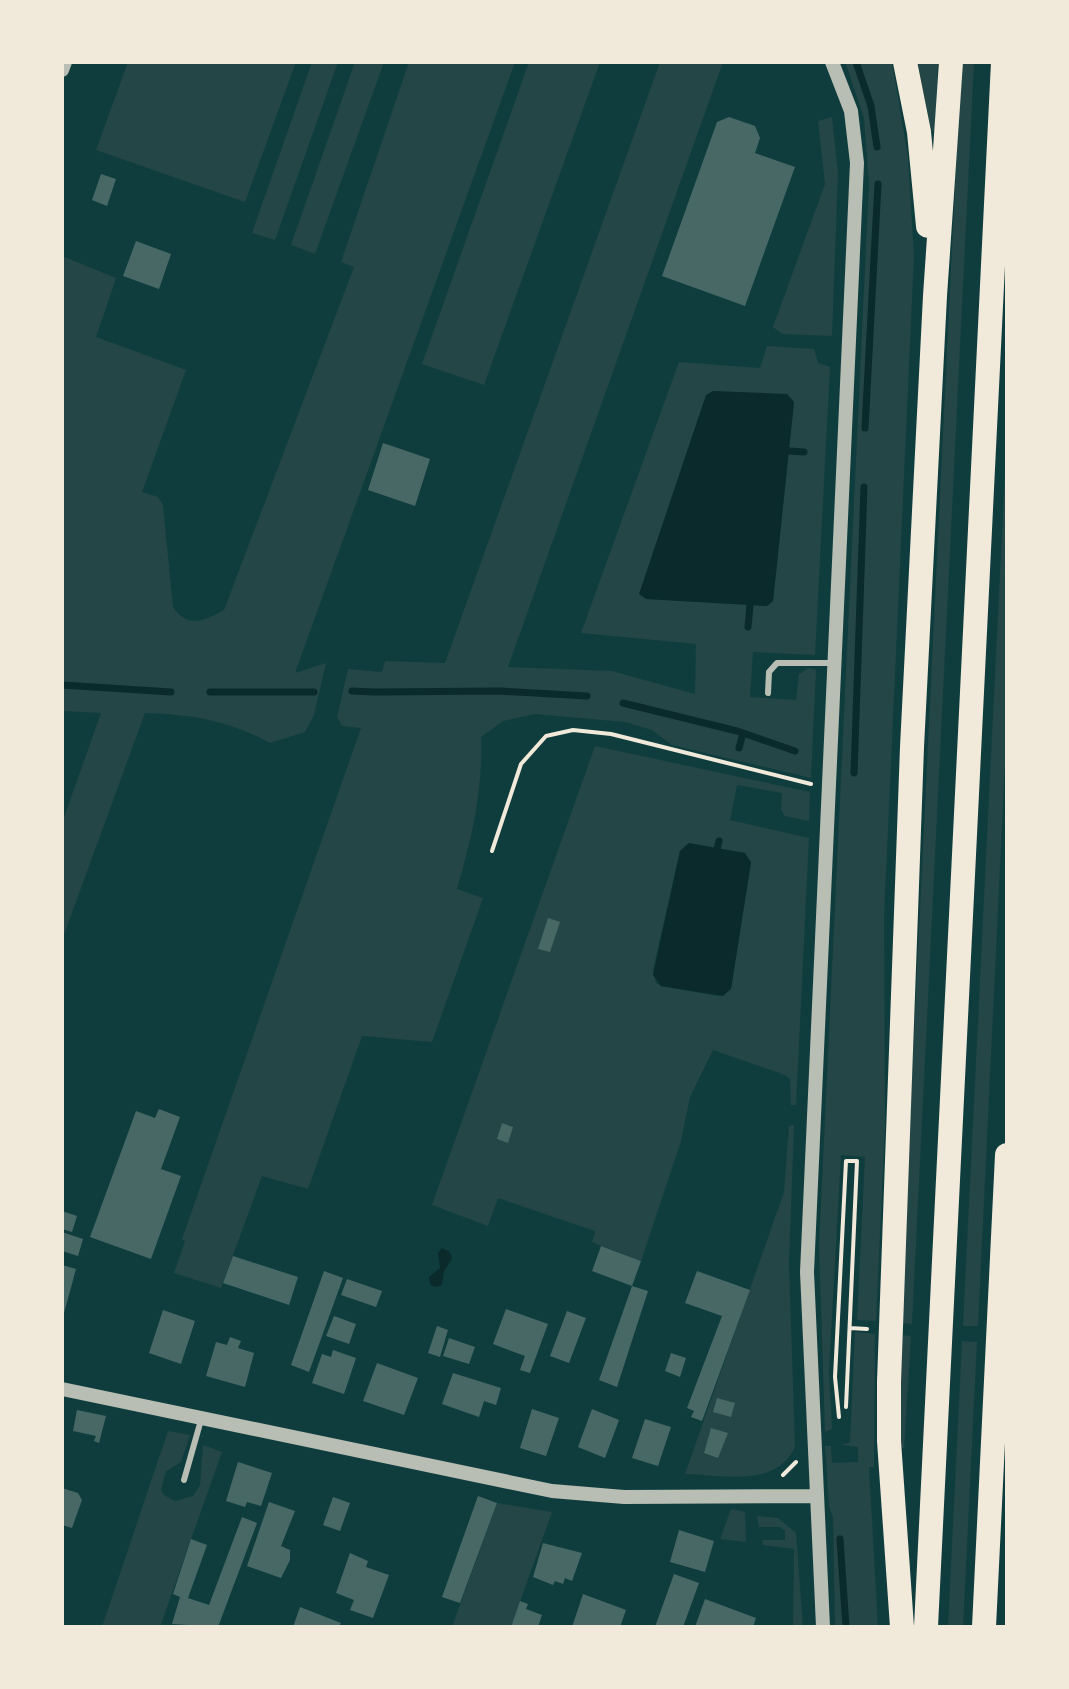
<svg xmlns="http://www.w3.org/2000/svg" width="1069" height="1689" font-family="Karla,sans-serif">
  <rect width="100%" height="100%" fill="#0f3d3e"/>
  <path fill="#244646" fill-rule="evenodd" d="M128,62H296L245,202L96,150Z
    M312,62H338L275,240L252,233Z
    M355,62H384L315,254L291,245Z
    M409,62H515L295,673L326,663L314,715L305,732L270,743C230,721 190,714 145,713L62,940V823L101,713L62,711V256L116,278L96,337L186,370L142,492L158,497L163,505L173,607C188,629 204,621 224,610L354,267L341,262Z
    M529,62H600L484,385L422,364Z
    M660,62H723L508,667L612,671L695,694L696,644L581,633L679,362L760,368L767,346L814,349L818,363L830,367L815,655L753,652L750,697L796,700L799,674L809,668L816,670L811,778L672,745L652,730L625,722L535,714L503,721L481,737C483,791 472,837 457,889L483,898L432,1042L362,1036L308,1189L262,1176L221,1288L174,1273L185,1241L182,1239L361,728L342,726L337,717L348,669L382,672L385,661L445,663ZM794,402L773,601L767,606L646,599Z
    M845,62H892L908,157L914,256L884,917L885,1127L876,1321L857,1320L865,1157L841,1155L829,1369L832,1429L825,1432L819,1246L869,184L864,118Z
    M916,62H938L935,131H929Z
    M961,62H974L912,1324L900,1323Z
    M832,117L838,173L832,336L782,334L773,327L825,184L818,121Z
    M1007,430V721L978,1326H963Z
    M595,746L810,792L809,821L785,816L781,810L782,793L737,785L730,820L809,838L796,1105H791L790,1079L785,1075L713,1050L690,1097L681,1141L641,1261L592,1242L595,1231L498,1198L488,1226L432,1205ZM689,843L751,862L731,989L718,996L661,986L656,983L653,970L680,851Z
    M794,1125L789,1263L795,1447C776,1488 723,1475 685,1474L784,1192L789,1126Z
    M855,1332L875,1334L874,1467H869L878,1627H835L833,1517L829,1507L825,1446H831L832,1463L858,1462V1447L842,1445L850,1442Z
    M899,1335L911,1336L904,1448H900Z
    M962,1341L977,1342L963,1627H948Z
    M168,1431L190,1435L181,1462L166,1471L161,1490L164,1495L175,1501L193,1496L200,1485L203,1445L222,1452L160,1627H102Z
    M497,1503L552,1512L511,1627H452Z
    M731,1509L745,1512L746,1542L720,1539Z
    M757,1516L778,1518L796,1533L803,1627H793L794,1549L763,1545L762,1540H785V1531L780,1527H759Z"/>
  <path fill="#0a2a2b" d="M713,391L787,394L794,402L773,601L767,606L646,599L639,594L706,395Z
    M689,843L745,853L751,862L731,989L723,996L661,986L653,975L680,851Z
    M442,1248L450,1252L452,1259L444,1271L442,1285L435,1287L430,1284L429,1277L440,1268L438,1253Z"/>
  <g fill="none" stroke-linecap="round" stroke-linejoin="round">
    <path stroke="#0a2a2b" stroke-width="7" d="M856,62L871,106L877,147
      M865,428L878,184
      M789,451L804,452
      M748,627L750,605
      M62,685L171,692
      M352,691L374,692
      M210,692H287
      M289,692H314
      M376,692L499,691L587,696
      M623,703L737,731L795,751
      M739,748L743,733
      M854,773L864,487
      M717,849L719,841
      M840,1539L846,1627"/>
  </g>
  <path fill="#486865" d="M729,117L755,126L760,138L755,153L795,167L745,306L662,276L717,122Z
    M101,174L116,179L107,206L92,200Z
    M136,241L171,254L159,289L123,276Z
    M383,443L430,459L415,506L368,490Z
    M548,918L560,922L550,952L538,949Z
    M159,1109L180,1117L161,1169L181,1176L151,1259L90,1237L136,1111L155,1118Z
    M502,1123L513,1127L508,1143L497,1139Z
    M62,1211L77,1216L72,1232L62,1229Z
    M62,1232L83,1239L78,1256L62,1251Z
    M601,1246L641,1261L632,1286L592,1271Z
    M233,1256L298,1277L289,1305L223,1283Z
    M62,1265L76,1269L63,1317H62Z
    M324,1271L343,1278L309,1372L291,1365Z
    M697,1271L750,1290L702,1421L691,1417L694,1411L687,1408L722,1316L685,1303Z
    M347,1279L382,1291L376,1307L341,1295Z
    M632,1286L648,1291L617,1387L599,1380Z
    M506,1309L548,1324L530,1373L520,1370L525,1356L493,1344Z
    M163,1310L195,1321L181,1364L149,1353Z
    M567,1311L586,1318L569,1363L550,1356Z
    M334,1316L356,1324L349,1344L326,1336Z
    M437,1326L448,1330L440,1357L428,1353Z
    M230,1337L241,1341L238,1348L254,1353L245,1387L206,1376L216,1342L227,1345Z
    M449,1338L475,1347L469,1364L443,1356Z
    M333,1350L356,1358L344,1394L312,1383L322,1354L331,1357Z
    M671,1353L686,1358L680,1377L665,1371Z
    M377,1363L418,1378L404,1415L363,1401Z
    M453,1373L501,1388L496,1405L484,1401L479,1417L442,1404Z
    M717,1398L735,1403L731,1417L713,1412Z
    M532,1409L559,1418L546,1456L520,1448Z
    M592,1409L619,1420L605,1458L578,1447Z
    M77,1410L106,1416L99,1443L94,1441L96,1436L73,1431Z
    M645,1419L671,1427L658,1466L632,1458Z
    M711,1428L728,1433L718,1458L704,1453Z
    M238,1462L272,1473L261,1506L247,1502L245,1507L226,1501Z
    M62,1488L78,1493L82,1500L72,1528L62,1525Z
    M478,1496L497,1503L460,1603L442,1597Z
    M333,1497L350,1503L340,1531L323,1525Z
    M269,1502L295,1511L281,1546L290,1550V1560L281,1578L247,1566Z
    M242,1517L257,1523L218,1627L172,1624L180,1597L173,1594L191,1539L207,1545L188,1598L209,1605Z
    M679,1530L714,1541L705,1572L670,1562Z
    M543,1543L582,1553L572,1581L565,1578L563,1584L555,1581L553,1585L533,1577Z
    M350,1553L368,1561L366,1567L389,1575L373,1618L350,1610L354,1600L336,1593Z
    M674,1574L699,1583L683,1627H655Z
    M583,1594L626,1610L620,1627H572Z
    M705,1599L756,1618L753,1627H695Z
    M520,1601L528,1604L526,1609L542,1615L538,1627H511Z
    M300,1607L341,1623L339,1627H293Z"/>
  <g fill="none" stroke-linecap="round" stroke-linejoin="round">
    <path stroke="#f1e9da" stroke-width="4" d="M492,851L521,764L546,736L573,730L611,734L811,784
      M850,1328L867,1329
      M839,1417L835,1377L846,1161H857L846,1407
      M783,1475L796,1462"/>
    <path stroke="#b8beb3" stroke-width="6" d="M768,693L769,672L777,663H834
      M184,1480L201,1420"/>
    <path stroke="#b8beb3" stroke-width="14" d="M62,70L65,62
      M62,1389L552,1491L624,1497L816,1496
      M823,1627L807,1272L857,163L851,111L832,62"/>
    <path stroke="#f1e9da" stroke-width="24" d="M905,62L919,132L928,226
      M902,1627L889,1441V1382L912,747L935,296L951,62
      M926,1627L1003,62
      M984,1627L1007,1155"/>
  </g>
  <rect width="1069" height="1689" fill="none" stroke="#f1e9da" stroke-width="128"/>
</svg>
